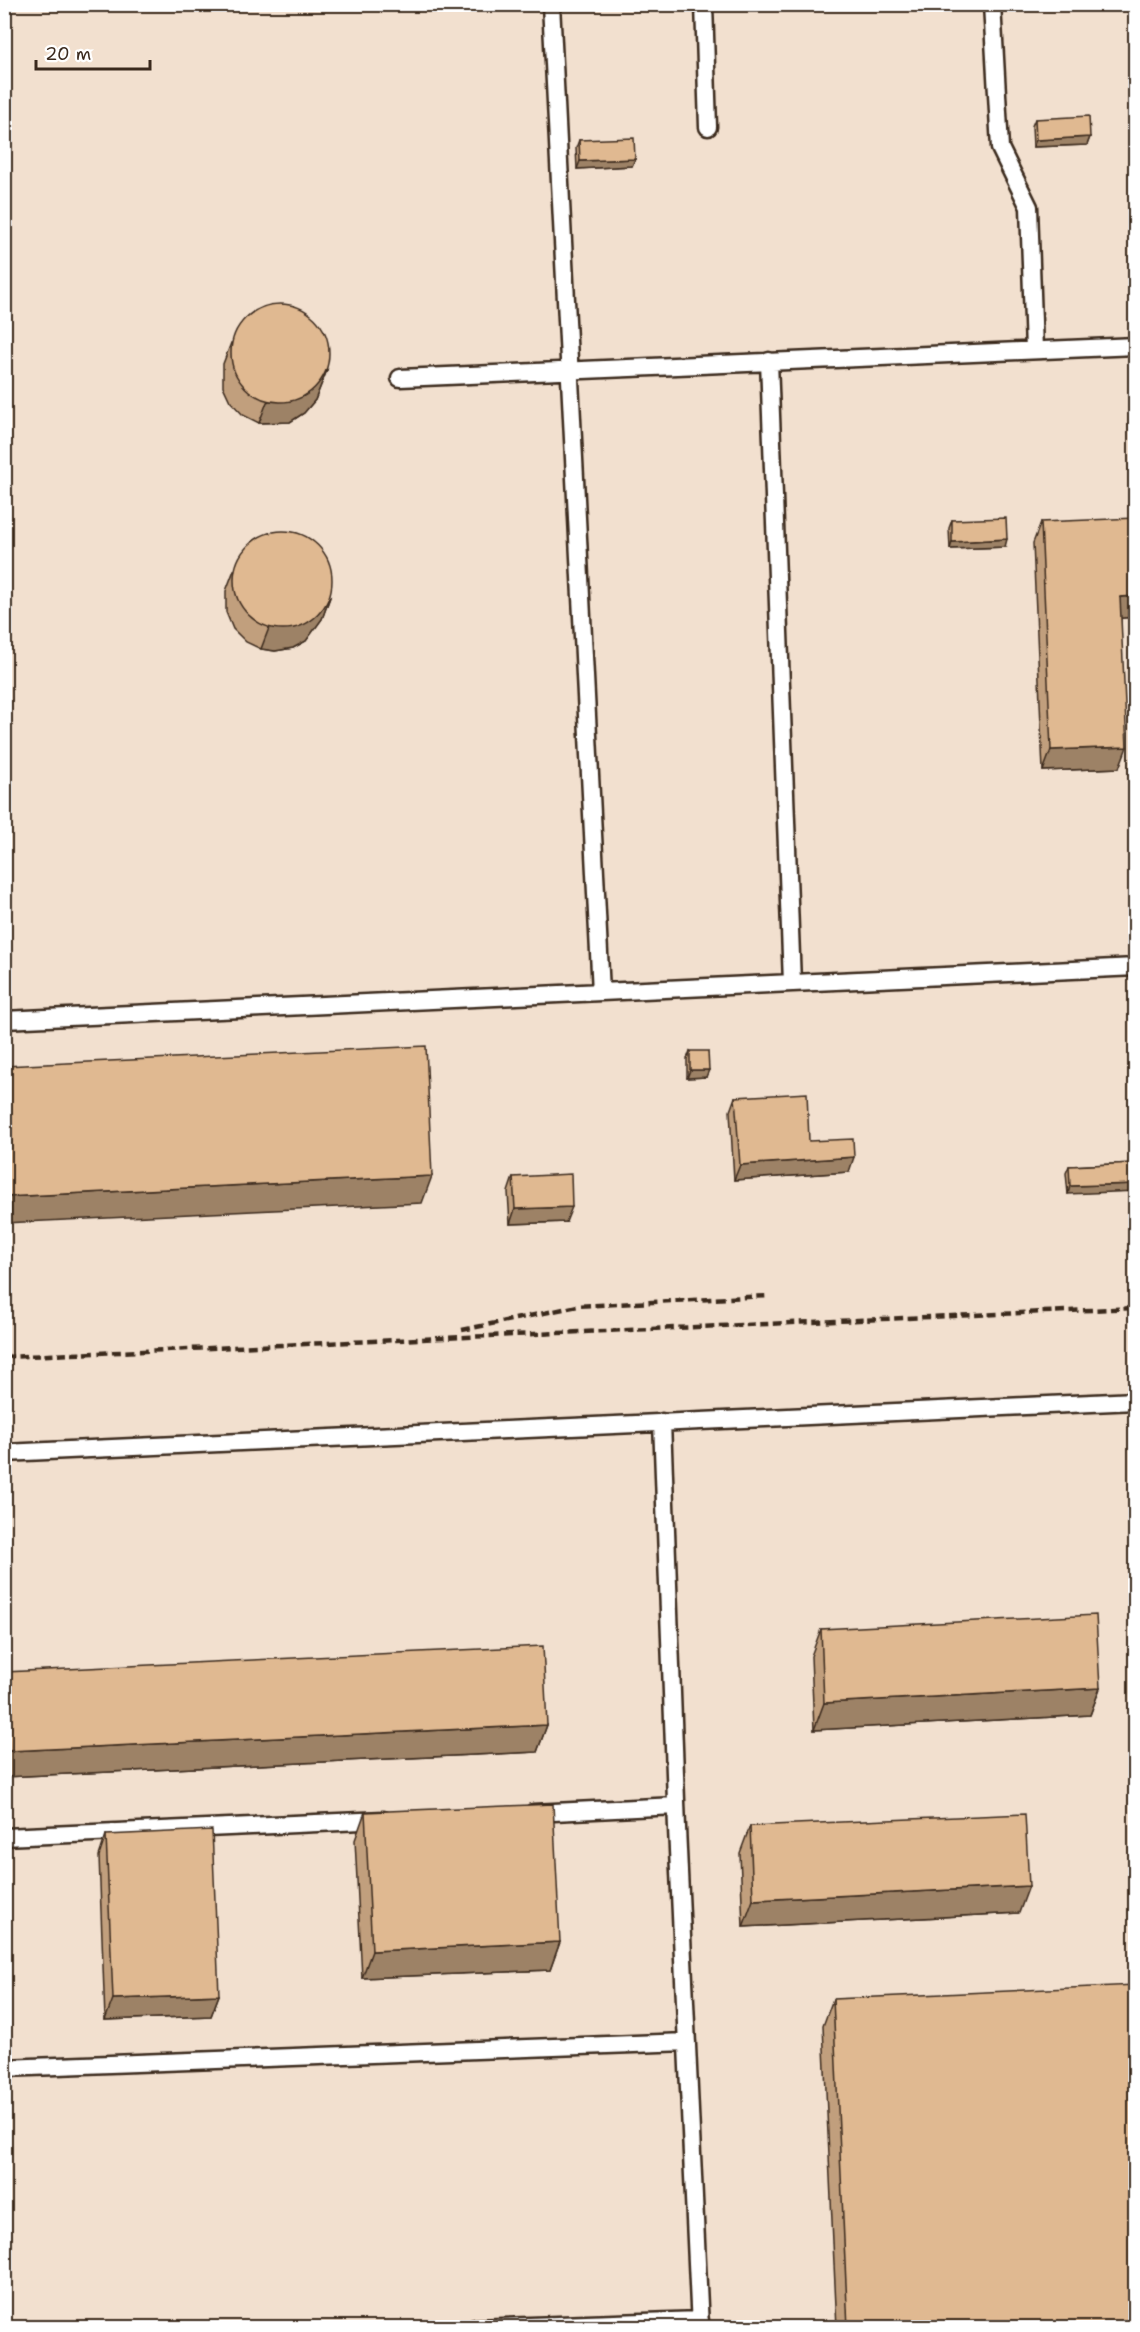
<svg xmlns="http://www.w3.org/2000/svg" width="1140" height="2332" font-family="'Shantell Sans',sans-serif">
  <rect width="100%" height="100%" fill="#f9f1e9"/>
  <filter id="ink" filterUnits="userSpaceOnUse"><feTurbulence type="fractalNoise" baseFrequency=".0167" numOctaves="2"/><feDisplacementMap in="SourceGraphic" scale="12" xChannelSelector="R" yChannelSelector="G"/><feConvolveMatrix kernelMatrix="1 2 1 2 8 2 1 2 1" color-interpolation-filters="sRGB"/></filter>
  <g filter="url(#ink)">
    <path fill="#f2e0cf" d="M5,5H1135V2327L5,2328Z"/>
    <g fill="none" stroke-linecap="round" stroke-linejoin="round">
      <defs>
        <path id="service" d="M551,4L601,992
          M704,4L708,127
          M992,4L1000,148L1029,207L1034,350
          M769,361L792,983
          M400,378L1136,346
          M4,1020L1136,967
          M662,1422L677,1828L700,2328
          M4,1453L1136,1401
          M533,1813L676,1806
          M4,1837L384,1820
          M4,2068L687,2042
          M475,2328L700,2320"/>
      </defs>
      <use href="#service" stroke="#3b2a1e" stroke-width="21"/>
      <use href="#service" stroke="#fff" stroke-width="16"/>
      <path stroke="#3b2a1e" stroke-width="4.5" stroke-dasharray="9 4.5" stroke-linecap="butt" d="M462,1330L578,1306L768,1296
        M4,1357L1136,1308"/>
    </g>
    <path fill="#c19f7d" stroke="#3b2a1e" stroke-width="1.5" d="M1035,119L1090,137L1087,145L1033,147L1032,126Z
      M579,140L635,159L632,166L577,169L576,148Z
      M231,343L327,370L315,400L304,413L290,422L259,423L243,415L230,401L223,386V364Z
      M952,520L1005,547L950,549L949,528Z
      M1041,522L1136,617L1121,618L1119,768L1043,771L1033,543Z
      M234,570L330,597L322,619L306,641L293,648L275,651L261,649L246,642L233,629L226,612V591Z
      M690,1051L706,1077L687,1078V1059Z
      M735,1097L809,1141L849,1172L734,1180L730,1111Z
      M1136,1163L1068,1194L1066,1173L1069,1166Z
      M513,1177L566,1222L510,1224L508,1192Z
      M821,1629L1100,1688L1090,1715L814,1730L811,1656Z
      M5,1672L547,1725L537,1752L4,1777Z
      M365,1812L560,1942L550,1970L362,1978L355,1840Z
      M750,1826L1019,1913L743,1927L740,1853Z
      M106,1835L219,1995L211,2016L105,2020L99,1856Z
      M833,1999L1136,2328H837L823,2026Z"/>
    <path fill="#9d8266" stroke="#3b2a1e" stroke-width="1.5" d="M1090,137L1087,145L1033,147L1036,140Z
      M635,159L632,166L577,169L580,161Z
      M327,370L315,400L304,413L290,422L259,423L267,402Z
      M1007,539L1005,547L950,549L952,542Z
      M1136,596V617L1112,619L1120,597Z
      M330,597L322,619L306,641L293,648L275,651L261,649L269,628Z
      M1127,747L1119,768L1043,771L1051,750Z
      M690,1070H709L706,1077L687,1078Z
      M854,1157L849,1172L734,1180L740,1165Z
      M432,1176L422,1203L4,1223V1197Z
      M1136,1184V1191L1068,1194L1070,1186Z
      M572,1207L566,1222L510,1224L515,1209Z
      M1100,1688L1090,1715L814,1730L824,1703Z
      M547,1725L537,1752L4,1777V1762L9,1751Z
      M1029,1886L1019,1913L743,1927L753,1900Z
      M560,1942L550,1970L362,1978L372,1951Z
      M219,1995L211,2016L105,2020L113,1999Z"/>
    <path fill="#e0b991" stroke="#3b2a1e" stroke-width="1.5" d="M1089,116L1090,137L1036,140L1035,119Z
      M634,138L635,159L580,161L579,140Z
      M231 353a49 49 0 1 1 98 0a49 49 0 1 1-98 0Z
      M1006,518L1007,539L952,542V520Z
      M1136,518V596L1120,597L1127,747L1051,750L1041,522Z
      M234 580a49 49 0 1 1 98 0a49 49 0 1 1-98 0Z
      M426,1046L432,1176L4,1197V1066Z
      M690,1051H708L709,1070H690Z
      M807,1093L809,1141L853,1139L854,1157L740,1165L735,1097Z
      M1136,1163V1184L1070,1186L1069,1166Z
      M571,1174L572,1207L515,1209L513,1177Z
      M1096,1615L1100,1688L824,1703L821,1629Z
      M543,1646L547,1725L9,1751L5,1672Z
      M553,1804L560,1942L372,1951L365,1812Z
      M1025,1814L1029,1886L753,1900L750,1826Z
      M212,1830L219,1995L113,1999L106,1835Z
      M1136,1985V2328H848L833,1999Z"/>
  </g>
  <rect width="1140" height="2332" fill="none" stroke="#fff" stroke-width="24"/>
  <rect x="12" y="12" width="1116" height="2308" fill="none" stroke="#3b2a1e" stroke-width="2" filter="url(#ink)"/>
  <path d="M36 60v9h114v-9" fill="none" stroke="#3b2a1e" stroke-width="3"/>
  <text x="45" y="60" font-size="18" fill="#3b2a1e" stroke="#ffffff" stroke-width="4.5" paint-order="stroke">20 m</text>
</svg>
